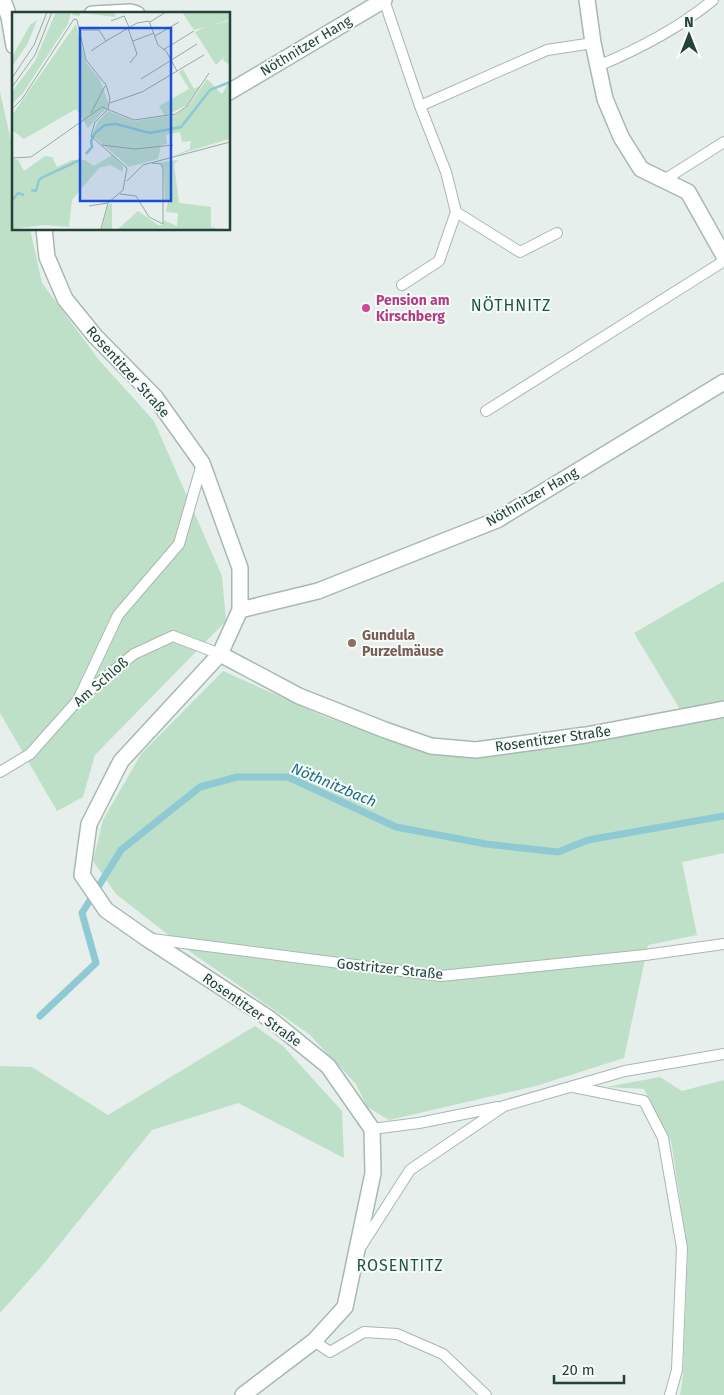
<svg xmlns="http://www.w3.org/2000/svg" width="724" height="1395" font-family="'Fira Sans',sans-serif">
  <rect width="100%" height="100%" fill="#e6efeb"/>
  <path fill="#bfe0c8" d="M0,92L14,154V229H30L42,283L99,360L154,421L222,576L226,621L95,755L83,797L57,811L0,713Z
    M724,581V700L681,711L634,633Z
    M223,671L323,716L433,755L483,756L724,716V853L682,862L697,935L648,945L624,1058L536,1086L389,1120L367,1107L356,1084L309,1034L189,951L116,894L93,861L103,820L141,754Z
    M255,1026L283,1046L342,1111L344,1158L238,1103L152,1130L42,1266L0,1313V1066L32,1067L108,1115Z
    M660,1077L682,1091L724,1080V1395H680L683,1376L688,1250L671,1141L644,1089L606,1087Z"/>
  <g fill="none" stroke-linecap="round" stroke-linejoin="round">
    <path stroke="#8ec9d4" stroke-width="7" d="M40,1016L96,963L82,913L121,850L200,787L237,777H288L396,827L486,844L558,852L588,840L724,816"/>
    <defs>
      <path id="lane" d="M384,0L420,106L446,172L456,212L439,261L402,285
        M598,66C639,49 679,28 713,0
        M420,106L547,50L593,43
        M664,180L724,142
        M456,212L520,252L557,233
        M486,411L724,261
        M79,698L118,615L179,544L202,464
        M0,772L30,754L78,700L134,654L173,636L220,654
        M152,939L441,976L645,955L724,944
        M573,1087L644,1101L663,1138L682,1248L677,1370L670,1395
        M372,1129L419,1123L498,1107
        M360,1248L410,1170L504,1106L625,1071L724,1054
        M314,1341L330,1352L364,1332L397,1334L443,1354L486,1395"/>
      <path id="street" d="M3,0L9,17L14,46
        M587,0L593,43L605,99L621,137L641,169L688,192L724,256
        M92,14L131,12L137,14
        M229,92L384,0
        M44,229L47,257L65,299L95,336L155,397L202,463L240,568V610L220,654L121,761L89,824L82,875L106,910L146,938L270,1019L328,1066L372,1129L373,1173L345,1307L314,1341L243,1395
        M240,610L318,591L497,520L724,382
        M220,654L299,696L385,730L431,746L476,750L586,735L724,709"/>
    </defs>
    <use href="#lane" stroke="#a8b8b2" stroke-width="12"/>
    <use href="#street" stroke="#a8b8b2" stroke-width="18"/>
    <use href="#lane" stroke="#fff" stroke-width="10"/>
    <use href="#street" stroke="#fff" stroke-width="15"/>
  </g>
  <circle fill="#d1479c" stroke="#f7fbf9" stroke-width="2" cx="366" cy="308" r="5"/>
  <circle fill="#8d6e63" stroke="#f7fbf9" stroke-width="2" cx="352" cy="643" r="5"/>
  <g text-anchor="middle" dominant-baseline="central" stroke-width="4" stroke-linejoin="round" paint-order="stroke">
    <g font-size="14" fill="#24423a" stroke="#f7fbf9">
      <text transform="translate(306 46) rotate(-31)">Nöthnitzer Hang</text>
      <text transform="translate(128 372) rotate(48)">Rosentitzer Straße</text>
      <text transform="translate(532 497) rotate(-30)">Nöthnitzer Hang</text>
      <text transform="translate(101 682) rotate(-41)">Am Schloß</text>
      <text transform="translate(553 739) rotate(-8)">Rosentitzer Straße</text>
      <text transform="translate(390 969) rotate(6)">Gostritzer Straße</text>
      <text transform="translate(252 1010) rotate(35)">Rosentitzer Straße</text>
    </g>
    <g font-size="14" font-weight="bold" fill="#b23c85" stroke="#f7fbf9" text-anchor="start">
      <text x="376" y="300">Pension am<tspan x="376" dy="16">Kirschberg</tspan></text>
    </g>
    <g font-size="14" font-weight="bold" fill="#785e54" stroke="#f7fbf9" text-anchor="start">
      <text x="362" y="635">Gundula<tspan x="362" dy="16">Purzelmäuse</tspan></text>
    </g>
    <g font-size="15" font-style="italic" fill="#1c6f80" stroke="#f7fbf9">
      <text transform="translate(334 785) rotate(23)">Nöthnitzbach</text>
    </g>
    <g font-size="16" letter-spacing="1" fill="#1f5548" stroke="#f7fbf9">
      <text x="511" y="305">NÖTHNITZ</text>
      <text x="400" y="1265">ROSENTITZ</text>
    </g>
  </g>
  <g transform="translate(12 12)">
    <rect width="218" height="218" fill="#e6efeb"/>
    <path d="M44,0H59L56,12L11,81L0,92V80L23,49ZM60,0H102L104,5L69,1L67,4L60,3ZM170,0H217V8L182,18ZM25,8L16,31L0,55V45L18,13ZM217,9V53L211,48L212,45L204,53L183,20L195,14ZM64,12L74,51L88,68L97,93L76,116L64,97L12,127L0,118V103ZM171,57L182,77L189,73L175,93L153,104L147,94L177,77L167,60ZM195,67L210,82L217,70V127L161,144L178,137L179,129L170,130L168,120L154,123L155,132L149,133L146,147L117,155L80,123L86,109L96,99L122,109L164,103L177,93ZM100,143L111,154V160L98,153L87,156L60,188L57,215L33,213L0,217V146L6,148L12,159L33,144L40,145L45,155L60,148H73L82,154ZM166,148L162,152L167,191L199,195V215L207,217H106L126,199L146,213H151V208L165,214L166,201L154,200L156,190L153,189L152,157L149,151H144ZM100,191V217H90L96,193Z" fill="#bfe0c8"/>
    <path fill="none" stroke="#8ec9d4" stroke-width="2.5" d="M74,142L80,135L79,129L83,121L93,113L104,112L138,121L169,115L198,78L218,70M19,178L24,179L27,168L31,165L68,148M0,189L6,181L12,183"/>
    <path fill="none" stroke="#98aaa4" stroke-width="1" d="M99,9L112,4L117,15M138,10L154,0M116,16L125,42L118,51M70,18H87L94,29L125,11L137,9L146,33L154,39L165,59L130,80L98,91M143,24L167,10M121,29L142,21M151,38L182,19M79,39L94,29M165,59L192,43M0,66L22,33L35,0M129,67L185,32M0,75L23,43L40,0M0,97L10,87L62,7L65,8L74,48L94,73L98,86L96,97L83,110L79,124L115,156L111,178L96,191L89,217M79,101L93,74M90,133L123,137L161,133M0,146L19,145L90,95L122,108L164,102L175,94L197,61M115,169L131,153L218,130M108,182L124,184L137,205L151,212V157L149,152L140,151M77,194L96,191"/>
    <path fill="#1d4ed8" fill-opacity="0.15" stroke="#1d4ed8" stroke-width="2.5" d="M68,16H159V189H68Z"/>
    <rect width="218" height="218" fill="none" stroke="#24423a" stroke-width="2.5"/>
  </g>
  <g transform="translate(689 35)" stroke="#f7fbf9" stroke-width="4" paint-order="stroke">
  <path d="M0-4L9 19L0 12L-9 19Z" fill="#24423a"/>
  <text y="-8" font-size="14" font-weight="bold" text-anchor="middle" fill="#24423a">N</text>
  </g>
  <path d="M554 1375v8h70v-8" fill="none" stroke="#24423a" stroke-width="2.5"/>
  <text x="562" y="1375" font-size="15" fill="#24423a" stroke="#f7fbf9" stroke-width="4" paint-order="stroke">20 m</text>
</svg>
